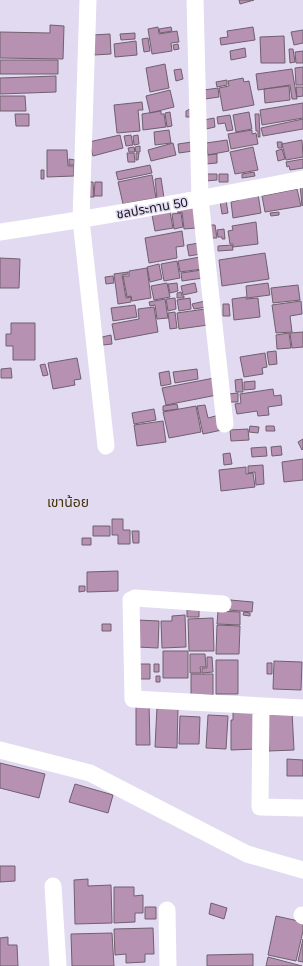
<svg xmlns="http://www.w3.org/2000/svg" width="303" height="966" font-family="Arial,'Noto Sans Thai',sans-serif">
  <rect width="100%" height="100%" fill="#e1daf0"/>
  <path fill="#b691b2" stroke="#70606e" d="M239,0H254L240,4Z
    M50,25L64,26L63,59L0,58V32L50,33Z
    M158,27L159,34L177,31L179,42L171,43L172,51L152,54L148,29Z
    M171,27L172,31L160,33L159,29Z
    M253,27L255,40L221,45L220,38L228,37L227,31Z
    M303,30V43L294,45L291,32Z
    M135,33V39L121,40L120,34Z
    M110,34L111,54L94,55L93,35Z
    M284,36L285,63H261L260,37Z
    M148,38L150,51L144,52L142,39Z
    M136,41L137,55L115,57L114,44Z
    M178,44L179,49L174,50L173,45Z
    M245,48L246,57L231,60L230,51Z
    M289,49H293L295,62L290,63Z
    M303,51V63H296L295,52Z
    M0,60H58V74H0Z
    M165,64L169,88L150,92L146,68Z
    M303,67V85H296L295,68Z
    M181,69L183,79L176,81L174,70Z
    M292,69L297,99H292L290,85L258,90L256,74Z
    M56,76V92L0,94V78Z
    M243,78L244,82L249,81L254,105L223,111L219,88L229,86L228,81Z
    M227,80V85L217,87L216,82Z
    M289,86L290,100L265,103L264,89Z
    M296,87H303V96L297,97Z
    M218,88L219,97L205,99L204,90Z
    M170,90L174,107L150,113L146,96Z
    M0,96H25L26,111H0Z
    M142,102L143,110H138L140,131L117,133L114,105Z
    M303,103V118L262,125L260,110Z
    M190,109L191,117H186V111Z
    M161,111V114H164L166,127L143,130L142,114Z
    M170,112L172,126L167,127L165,113Z
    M249,112L252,129L236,132L233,115Z
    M15,114H29V126H16Z
    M255,114H259L260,137H258V131H256Z
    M230,115L233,130L227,131L225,123L218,124L217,117Z
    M214,118L215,127L206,129L204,120Z
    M303,119V129L263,136L261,128Z
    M169,130L171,143L155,145L154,132Z
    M252,130V134L256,133L258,144L231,149L228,134Z
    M120,135L123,148L93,156L89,142Z
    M131,135L133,145L126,146L124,136Z
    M138,135L139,144L134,145L133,136Z
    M227,140L229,151L208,155L206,143Z
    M302,140L303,157L286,160L282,144Z
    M192,142L193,151L179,153L178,144Z
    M277,142H282V148H278Z
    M173,143L176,155L151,161L148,150Z
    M140,146V152H136L135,147Z
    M134,147L135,152H129L128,148Z
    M253,147L258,170L235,174L230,152Z
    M282,149L285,159L278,161L276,151Z
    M47,150H67L68,166H74V176L47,177Z
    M127,153H134L135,162H128Z
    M136,153H139L138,160H136Z
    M217,154V163L206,164L205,155Z
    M69,159L75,160L74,165H69Z
    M303,159V168L290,170L289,166L287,167L286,162Z
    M150,165L152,173L118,180L116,172Z
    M41,170H44V179H41Z
    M254,172L255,176L242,178V174Z
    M205,174H217V180L206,181Z
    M219,174H228V182H219Z
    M152,175L156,198L123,204L118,182Z
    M161,178L164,198L157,199L155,179Z
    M88,182H93L94,197H88Z
    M95,182H102V196H94Z
    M300,185H303V205L302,206Z
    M297,189L301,206L265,212L262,196Z
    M258,194L261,213L233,218L231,202L239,200L238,197Z
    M226,200L228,213L222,214L220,201Z
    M193,208L196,228L184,229L182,212L178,213V210Z
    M170,212L173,228L155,231L152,215Z
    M279,212V215L271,216L270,213Z
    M181,213L183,227L174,229L172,214Z
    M256,222L258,244L233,247V244H230L228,231L233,230L232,226Z
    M210,225H215L217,238H211Z
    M224,229L225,239H222V237H218L217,230Z
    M182,231L184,246L176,247L177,258L149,263L145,238Z
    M199,243L201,254L189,256L187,245Z
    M232,245L233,250L218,251V246Z
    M265,253L269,279L222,286L219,260Z
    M200,257L202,269L180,272L178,261Z
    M0,258L20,259L19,288H0Z
    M177,261L180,278L164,281L161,264Z
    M159,264L162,279L150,282L147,267Z
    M147,268L151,298L132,301L131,296L127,297L123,276H129V271Z
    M202,270L203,278L182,281L181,273Z
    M128,272V274L122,275L126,298L131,297V302L118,304L114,274Z
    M113,276L114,283L106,284L105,277Z
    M167,283L170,297L154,300L151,286Z
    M177,283L178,291L170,293L168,284Z
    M195,283L197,292L183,295L181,286Z
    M268,283L270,295L247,298L246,286Z
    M298,285L300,300L273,303L271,288Z
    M181,292L182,296H184V298H177V293Z
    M246,297V299L258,298L260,317L234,320L232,299Z
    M175,298L176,309L168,311L166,299Z
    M190,298L191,309L179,311L177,300Z
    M165,299L168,318L157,319L155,305L150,306L149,302Z
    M205,301L207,307L194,309L192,304Z
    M301,301L302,314L290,316L292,332L276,333L272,305Z
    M223,304H229L230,316H223Z
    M135,305L137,317L113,321L111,308Z
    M154,307L158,332L115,340L112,324L139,319L138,309Z
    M205,309L208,325L179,329L177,313Z
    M175,312L177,328L170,329L168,313Z
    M11,323H35V360H13V346H6V334H11Z
    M303,332V347L292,348L290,333Z
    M289,333L291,348L277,349L276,335Z
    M111,335L112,344L103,345L102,337Z
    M276,351L277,364L269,365L267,352Z
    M265,353L267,367L262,368L263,374L244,377L240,357Z
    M77,358L81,379L74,380L75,385L53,389L48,363Z
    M45,364L48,375L43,376L40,365Z
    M11,368L12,378H1V369Z
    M197,369L198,379L175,383L173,372Z
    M169,371L171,384L161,386L159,373Z
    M214,378L217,395L166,405L162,388Z
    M242,379L243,392H236L235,380Z
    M255,381V389L244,390V382Z
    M273,389L274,396L281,395L282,405L268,407L269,415L258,416L257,411L237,414L235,404L241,403L240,394Z
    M238,393V402H228V394Z
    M177,404L178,409L163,411V406Z
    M205,405L208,418L219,415L222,430L203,434L197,406Z
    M196,406L201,432L169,438L163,412Z
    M154,409L156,420L134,424L132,413Z
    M163,421L166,442L137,446L134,425Z
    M250,426L259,427L258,433L249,432Z
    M266,426H274L275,431H266Z
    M248,429L249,440L231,441L230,430Z
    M303,439V449L302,450L298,442Z
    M281,446L282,455L272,456L271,447Z
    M266,447L267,456L252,457L251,448Z
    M230,453L232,464L224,465L223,454Z
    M303,459V480L284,482L282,462Z
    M263,465L264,484L256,485L255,472L248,473V466Z
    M246,467V474L253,473L255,487L221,491L219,470Z
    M112,519H123V530H130V544H118V535H112Z
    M93,526H110V536H93Z
    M132,531H139V543H133Z
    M82,538H91V545H82Z
    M118,571V591L87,592V572Z
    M79,586H85V591L79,592Z
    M230,600L253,602L252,612L229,610Z
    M199,609V617H187V610Z
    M218,611L240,612V625L217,624Z
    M244,612L250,613V616L243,615Z
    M185,615L186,647L162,648L161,621H172V616Z
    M213,618L214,651H189L188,619Z
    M137,620L159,621L158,648L136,647Z
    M102,624H111V631H102Z
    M217,625L240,626L239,654H216Z
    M163,651H188V678H163Z
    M190,654H205L206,667H200L201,673H190Z
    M207,657H212L213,672L202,673V668H207Z
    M216,660H238V694H216Z
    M274,661L302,662L301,690L273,689Z
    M267,663H272V674H267Z
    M139,664H150V679H138Z
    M154,664H159V672H154Z
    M191,674H213V695H191Z
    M156,676H160V682H156Z
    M136,704H149L150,745H136Z
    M157,707L178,708L177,748L155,747Z
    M292,711L294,750L269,751L267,712Z
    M233,712H255L256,749L231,750V720H233Z
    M208,715L228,716L226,749L206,748Z
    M180,716L200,717L199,744H179Z
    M287,759L303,760V776H287Z
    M0,763L45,774L39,798L0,788Z
    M75,784L113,795L108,813L69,802Z
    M0,866H15V881L0,882Z
    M88,879V886L111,885L112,923L75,924L74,880Z
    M114,887H134V896L143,895V913H135V922L114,923Z
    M211,903L227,908L224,919L209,914Z
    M145,907H156V919H145Z
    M276,916L303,922V931L296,961L268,955Z
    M153,928L154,954H145V962L126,963V954L115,955L114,929Z
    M112,933L114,966H72L71,934Z
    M8,937V945H17L18,966H0V938Z
    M303,939V962L298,961Z
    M253,954V966H207V955Z
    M268,957L302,966H266Z"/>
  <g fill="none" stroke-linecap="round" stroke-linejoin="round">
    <path stroke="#fff" stroke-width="17" d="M88,0L81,220L106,446
      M195,0L200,199L225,424
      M0,232C102,217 202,199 303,179
      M223,604L135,598L131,600L133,699L303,708
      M261,706L260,807L303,808
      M0,750L90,773L247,854L303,870
      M53,886L58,966
      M167,910L168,966
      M302,915L303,916"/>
  </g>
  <g text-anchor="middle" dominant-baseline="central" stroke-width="3" stroke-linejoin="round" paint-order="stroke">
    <g font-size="13" fill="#1a1820" stroke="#e1daf0">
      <text transform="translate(152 208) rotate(-10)">ชลประทาน 50</text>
    </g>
    <g font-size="14" fill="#43350b" stroke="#e1daf0">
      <text x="68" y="502">เขาน้อย</text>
    </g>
  </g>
</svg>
